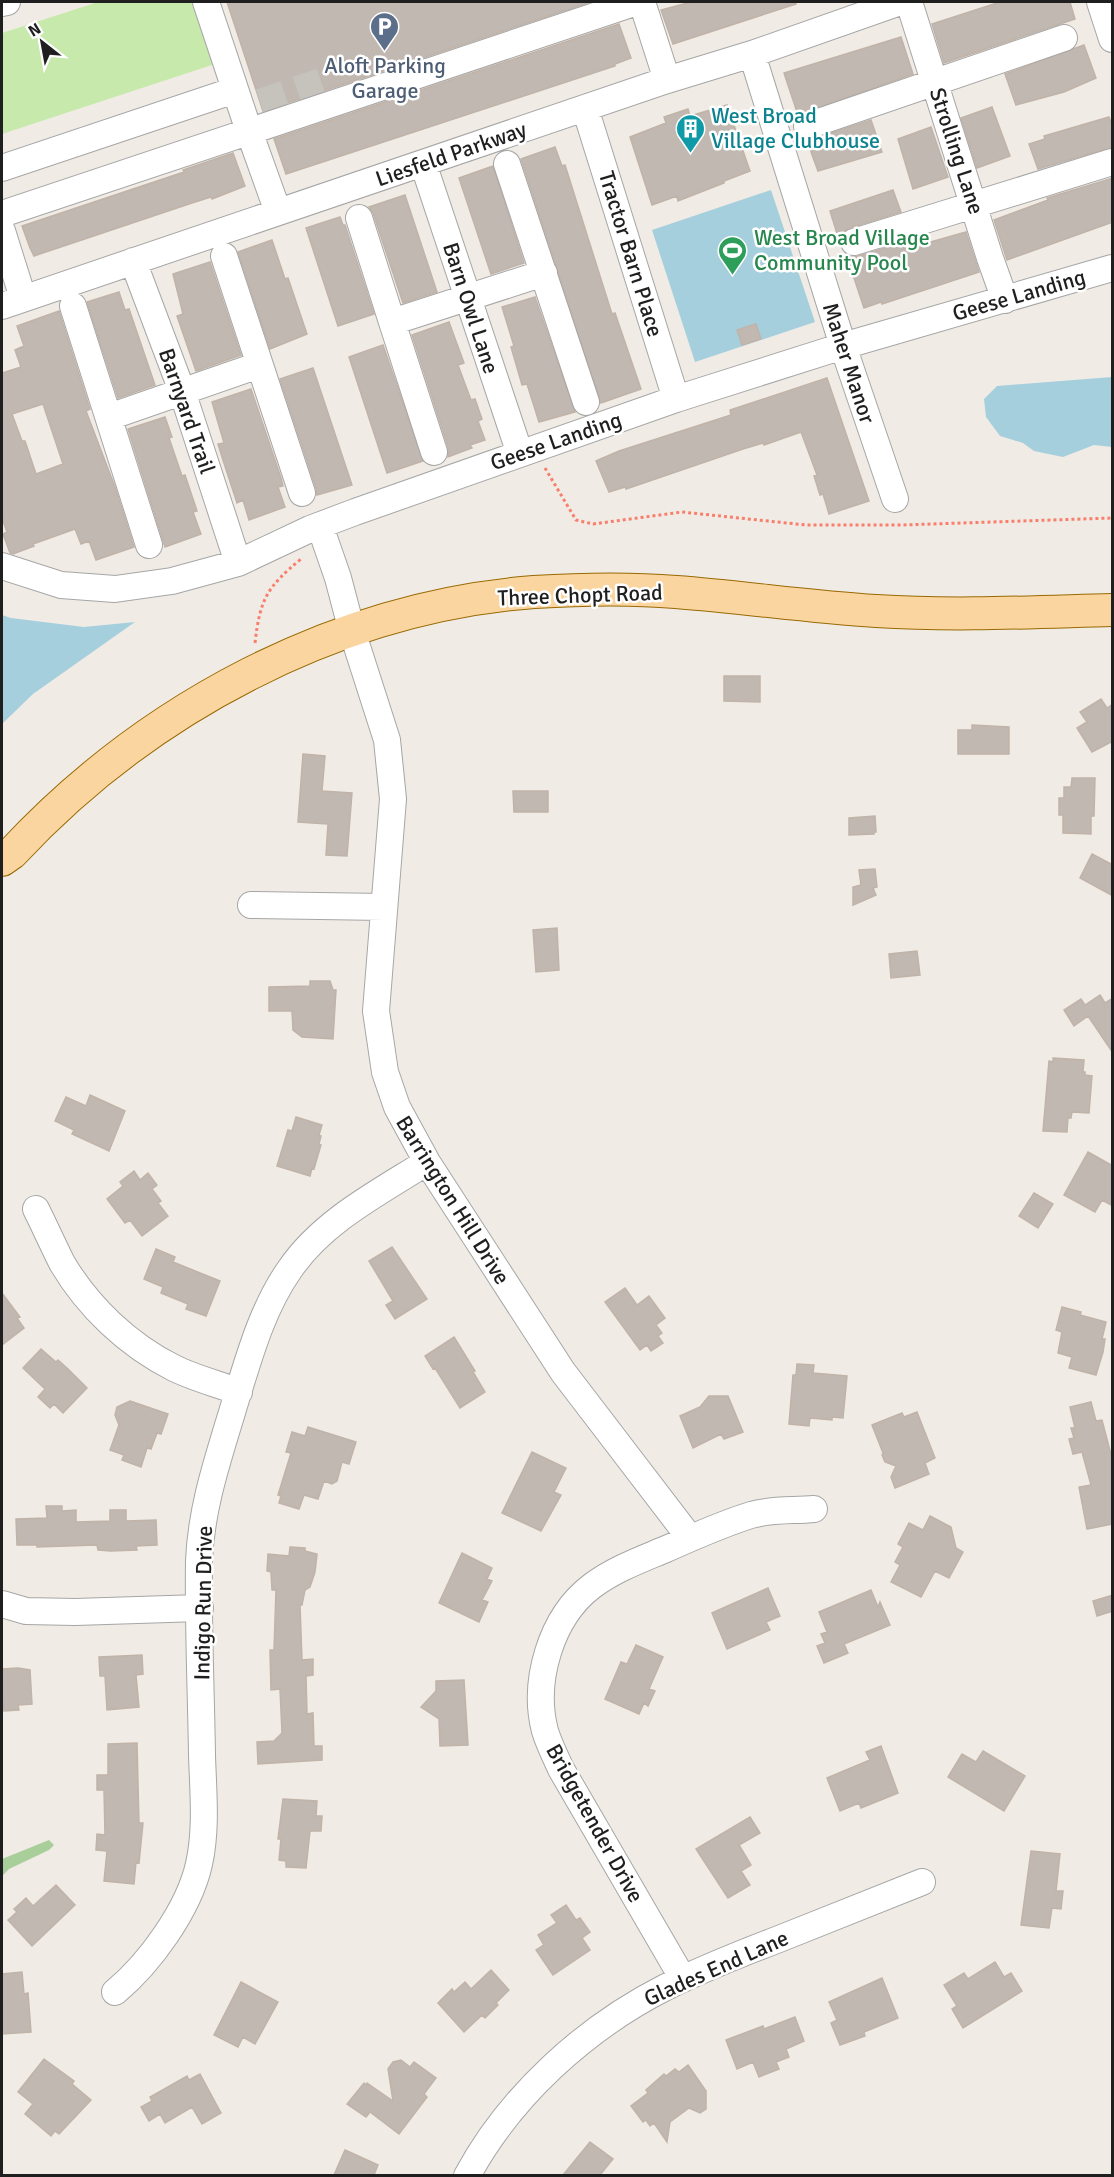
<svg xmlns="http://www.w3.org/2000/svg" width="1114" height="2177" font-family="Signika,sans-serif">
  <rect width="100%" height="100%" fill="#f0ece5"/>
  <path fill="#c8e9ac" d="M98,2H194L215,64L2,134V33Z"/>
  <path fill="#a8ce9a" d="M49,1840L54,1845L49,1850L9,1869L2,1876V1859Z"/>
  <path fill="#a6cfdd" d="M771,190L815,322L695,362L652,230Z
    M1112,377V447L1094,445L1063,457L1034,451L1023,443L1000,436L986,417L984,399L997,386Z
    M2,615L11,618L84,627L135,622L33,694L2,724Z"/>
  <path fill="#c0b8b1" stroke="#c1b3a8" stroke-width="1.5" fill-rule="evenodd" d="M227,2H591L263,111Z
    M691,2H795L796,4L673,44L661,10Z
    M1000,2H1070L1075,19L944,63L932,24Z
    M619,24L631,58L615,64V66L286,174L274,139Z
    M901,37L913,74L798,115L784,73Z
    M1084,45L1096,78L1064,92L1016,105L1005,74Z
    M727,105L750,171L724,181V183L678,201L677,196L652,205L630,137L666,123L664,117L688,109L690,116Z
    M992,107L1010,156L977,168L961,118Z
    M1109,117L1113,128V147L1038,169L1029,144L1045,139L1044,136Z
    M871,120L882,152L818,171L807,141Z
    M931,127L948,177L913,189L898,139Z
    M555,147L562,166L565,165L612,314L615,313L641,389L601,403L521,159Z
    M233,153L245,186L212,199L211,197L195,202L34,256L30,248L22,226L184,172L183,170Z
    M493,166L524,263L491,274L459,178Z
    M1113,178V222L1007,260L994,220L1048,200L1047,198Z
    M893,190L901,212L850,228L843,232L839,240L830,211Z
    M405,195L437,292L403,303L373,213L369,207Z
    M340,217L343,225H345L374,314L338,326L306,228Z
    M966,232L979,272L882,304L881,302L864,308L846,254L851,257L858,256L911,240L913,247Z
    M272,240L285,279L288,278L307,334L270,349L238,252Z
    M210,262L241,355L196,371L177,316L183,314L173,274Z
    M119,292L125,310L129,309L155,385L118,398L87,302Z
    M535,297L575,412L539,422L527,384L522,385L511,347L514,346L502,307Z
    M59,311L90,409L86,411L115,487L134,547L96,560L89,541L81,544L75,529L33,544L34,546L13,554L10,553L3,534L7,532L2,518V373L21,367L15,350L24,346L17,326ZM43,404L63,464L36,474L25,441H22L12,414Z
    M449,322L464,363L458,365L471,400L475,399L482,419L478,421L485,440L470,445L472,448L448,457V447L412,335Z
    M756,324L761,339L742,345L737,330Z
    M383,345L423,461L387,473L349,357Z
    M313,368L352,485L317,495L316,488L280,379Z
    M827,378L869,501L829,514L823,494L820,495L814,476L817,475L801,432L764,445L763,443L743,449L626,489L625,487L609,492L596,461L619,451L731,415L730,410Z
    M251,389L281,478L283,486L278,487L285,507L249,520L243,500L237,503L222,457L218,444L224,443L212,402Z
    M165,417L172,437L169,438L182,476L185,475L197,511L193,512L201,534L165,547L128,429Z
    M724,676H760V702L724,701Z
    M1101,699L1107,708L1113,704V741L1092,752L1077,728L1087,722L1080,712Z
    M972,725L1009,727V754H958V730H972Z
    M303,754L325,756L322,791L352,793L347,856L326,855L328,824L298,822Z
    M1072,778H1095L1094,816H1091V834L1063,833V815H1059V798H1064V787H1071Z
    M513,791H548V812H514Z
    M875,816L876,832H874V834L849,835V818Z
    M1092,854L1113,865V896L1080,878Z
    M875,869L877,887L873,888L876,895L853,905V887L861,885L859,870Z
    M557,928L559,970L536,972L533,930Z
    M917,951L920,975L891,978L889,954Z
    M310,981H330L333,990H336L333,1039L302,1037L293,1030L292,1011H269V987L310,986Z
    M1100,995L1105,1003L1113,998V1053L1088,1016L1074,1026L1064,1010L1081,999L1085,1005Z
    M1053,1058L1084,1060L1083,1072H1085V1075L1092,1076L1089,1113L1072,1112L1071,1118H1068L1067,1132L1043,1131L1049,1061L1053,1062Z
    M90,1095L125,1111L109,1151L72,1134L74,1130L55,1121L66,1097L86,1106Z
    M296,1117L322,1125L319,1135L321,1136L319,1144L321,1145L314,1169L312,1168L310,1176L277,1166L288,1130L292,1131Z
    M1088,1152L1113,1166V1206L1102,1200L1095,1212L1064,1195Z
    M134,1171L140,1180L148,1173L157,1185L152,1189L161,1201L158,1203L168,1216L142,1236L130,1220L125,1223L107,1199L123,1186L120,1182Z
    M1034,1193L1053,1204L1038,1228L1019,1216Z
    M392,1247L427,1299L395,1319L386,1305L393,1301L369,1261Z
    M156,1249L175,1257L173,1262L220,1281L206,1316L186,1309L188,1304L161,1293L163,1287L144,1279Z
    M625,1288L637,1305L649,1296L665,1318L656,1325L662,1333L658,1336L663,1343L651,1351L647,1345L640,1350L605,1302Z
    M2,1293L20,1317L17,1318L24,1328L2,1345Z
    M1062,1307L1081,1312L1080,1315L1106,1322L1102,1339H1105L1103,1352L1096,1375L1069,1368L1072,1357L1058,1353L1062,1332L1056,1330Z
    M454,1337L475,1371L473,1372L485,1392L460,1408L435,1368L433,1369L425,1356Z
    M41,1349L56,1362L58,1360L68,1369L87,1388L63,1413L54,1404L50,1408L38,1397L45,1389L23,1368Z
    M797,1364L814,1365L813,1373L847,1376L843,1418L832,1417V1420L810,1418L809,1426L789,1424L793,1375H796Z
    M709,1396H728L743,1432L724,1439L721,1434L693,1448L680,1416L700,1407Z
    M130,1401L168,1414L161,1434L157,1433L151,1449L147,1448L141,1467L122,1460L124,1455L110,1450L119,1425L115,1415L117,1407Z
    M1091,1402L1096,1421L1102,1420L1113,1462V1524L1087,1529L1079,1487L1091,1485L1082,1452L1073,1454L1069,1439L1074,1438L1071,1428H1075L1070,1407Z
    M917,1412L935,1458L925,1463L929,1474L895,1488L891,1477L896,1466L885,1462L882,1455L883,1453L872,1425L902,1413L904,1417Z
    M308,1427L356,1442L349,1464L342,1462L337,1481L332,1484L324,1481L318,1499L304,1495L299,1509L279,1503L281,1496L278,1495L291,1453L286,1452L292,1432L305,1436Z
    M532,1452L566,1468L554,1492L561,1495L541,1531L502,1513Z
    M46,1506H62V1511L76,1510V1522L110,1521V1510H126V1521L156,1520L157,1545L136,1546L137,1550L111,1551L98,1550L97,1545L37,1547V1545H17L16,1519L47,1518Z
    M930,1516L951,1527L956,1548L963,1552L949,1578L935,1571L921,1597L891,1582L900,1565L895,1562L903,1547L898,1544L909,1523L923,1530Z
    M290,1547L305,1548V1551L317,1554L315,1572L310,1587L305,1590L302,1605H300L302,1660L313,1659V1675L306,1676L307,1714L313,1713L314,1746H322V1760L258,1764L257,1742L274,1741L282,1733L280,1689L271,1690L270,1650H274L276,1590H272L271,1572L267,1571L268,1554L289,1556Z
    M462,1553L492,1568L487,1579L492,1581L482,1600L488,1602L479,1622L439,1603Z
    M768,1588L780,1616L766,1622L770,1630L727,1649L712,1613Z
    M871,1590L878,1607L880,1602L890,1625L844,1644L848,1653L824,1663L817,1646L825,1643L821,1634L827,1632L819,1612Z
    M1113,1595V1611L1097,1616L1093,1601Z
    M636,1645L663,1657L649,1689L655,1691L648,1706L644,1703L639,1714L605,1699L621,1662L627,1664Z
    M142,1655L143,1674L136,1675L139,1707L107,1710L105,1676H100L99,1657Z
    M18,1668L30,1670L32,1704L18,1705L19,1710L4,1711L2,1699V1669Z
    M464,1680L468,1745L440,1746L439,1719L421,1707L436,1691V1681Z
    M137,1743L139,1823H143L139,1863L136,1862L134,1884L104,1881L107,1851L96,1850L97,1834L105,1835L104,1790H97V1775H108V1744Z
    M881,1746L898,1793L861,1808L859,1803L840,1811L827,1778L870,1760L866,1752Z
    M983,1751L1025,1776L1004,1811L948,1777L962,1754L976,1762Z
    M283,1799L317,1801L316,1816H322L321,1831H310L306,1868L286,1867V1861L279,1860L281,1839H278Z
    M750,1817L760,1833L739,1845L751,1865L741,1871L750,1885L728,1898L696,1849Z
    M1031,1851L1060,1854L1056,1891H1063L1061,1909L1052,1908L1049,1928L1021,1925Z
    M56,1885L75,1905L32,1946L8,1920L17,1912L14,1909L26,1898L33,1906Z
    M566,1905L576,1920L580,1918L590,1932L582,1938L590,1950L553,1975L536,1950L544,1945L538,1935L557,1923L551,1915Z
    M995,1962L1004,1977L1011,1973L1022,1991L963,2028L952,2009L957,2006L944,1985L964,1973L968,1979Z
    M491,1970L509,1990L496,2003L498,2005L485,2018L482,2015L464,2032L438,2003L452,1989L454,1992L465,1982L471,1989Z
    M22,1972L24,1994L28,1993L31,2032L2,2034V1974Z
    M882,1978L898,2018L864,2032L865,2036L840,2045L831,2023L837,2020L829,2002Z
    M241,1982L278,2002L255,2044L243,2037L238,2047L214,2035Z
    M795,2017L804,2041L786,2049L789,2057L776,2062L779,2069L759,2077L753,2062L737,2069L726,2040L763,2026L764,2029Z
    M44,2059L74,2081L72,2084L91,2100L59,2134L55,2131L51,2136L25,2114L33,2104L18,2092Z
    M401,2060L410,2067L414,2062L436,2078L424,2094L427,2097L399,2134L370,2112L366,2117L347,2104L364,2083L366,2085L367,2083L393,2101L388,2069L393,2062Z
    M688,2065L706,2091V2109L700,2113L689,2108L670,2122L667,2142L654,2123L650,2126L646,2120L643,2122L631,2106L648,2093L646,2090L664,2074L666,2076L675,2069L679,2072Z
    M200,2074L221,2113L202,2124L192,2107L165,2123L160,2114L149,2121L141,2107L152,2101L150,2097L187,2076L189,2080Z
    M590,2142L613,2159L600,2175H563Z
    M345,2150L378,2165L374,2175H334Z"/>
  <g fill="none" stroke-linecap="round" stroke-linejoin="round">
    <path stroke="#c6c3bd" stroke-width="26" stroke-dasharray="26 13" stroke-linecap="butt" d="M260,102L321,81"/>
    <defs>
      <path id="minor" d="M206,2L249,131L278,212
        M642,2L667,80
        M909,2L990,258L1005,300
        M1100,2L1112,39
        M2,3L7,2
        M752,54L843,346L895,499
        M585,108L676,399
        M807,126L1064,38
        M423,163L520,454
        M507,164L586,402
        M2,168L235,90
        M2,214L637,2
        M359,218L392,322L544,273
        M2,231L23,298
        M854,242L1112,162
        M224,256L302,493
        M133,261L182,391L238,563
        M2,306L667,80L752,54L900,2
        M73,306L149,545
        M392,322L434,452
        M109,417L259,365
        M320,526L338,578L352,631L387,740L393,799L376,1011L385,1072L397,1107L427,1162L563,1372L690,1538
        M2,566L61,585L115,589L172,581L238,563L310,529L355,512L676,399L843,346L1112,268
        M251,905L384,907
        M36,1209C45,1227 53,1245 62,1263C88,1307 128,1345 174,1368C194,1378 218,1384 239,1392
        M2,1604L26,1611L75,1612L200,1608
        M683,1979L561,1769C555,1756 549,1744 545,1731C532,1681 551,1617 592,1586C615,1569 640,1560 666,1549C693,1537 722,1524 751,1515C770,1509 794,1511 814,1509
        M115,1992C150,1963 189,1909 199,1864C207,1828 203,1791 202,1755C201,1690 198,1625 199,1561C201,1508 218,1459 233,1409C248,1361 261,1310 290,1269C323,1221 378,1193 427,1162
        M467,2176C510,2096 585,2028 666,1987C702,1969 740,1954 779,1939C826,1920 874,1901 922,1882"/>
      <path id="major" d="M2,860L12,853C146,709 336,607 534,592C581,589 630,588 676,592C743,597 809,607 876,611C955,616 1034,612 1112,610"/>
    </defs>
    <use href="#minor" stroke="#a6a6a6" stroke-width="28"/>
    <use href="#major" stroke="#986902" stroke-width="34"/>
    <path stroke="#f87f6d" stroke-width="3" stroke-dasharray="3 3" stroke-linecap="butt" d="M545,468L576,520L593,524L682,512L806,525H902L1112,518
      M255,643C260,599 267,587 301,559"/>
    <use href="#minor" stroke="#fff" stroke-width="26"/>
    <use href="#major" stroke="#fbd59f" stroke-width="32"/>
  </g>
  <defs>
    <symbol id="parking-pin" viewBox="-11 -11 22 30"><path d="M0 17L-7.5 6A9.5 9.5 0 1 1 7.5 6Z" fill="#5c6f8a" stroke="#fff"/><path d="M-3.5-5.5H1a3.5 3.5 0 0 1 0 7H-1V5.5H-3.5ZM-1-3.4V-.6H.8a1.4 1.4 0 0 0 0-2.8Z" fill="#fff"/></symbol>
    <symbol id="building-pin" viewBox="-11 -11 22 30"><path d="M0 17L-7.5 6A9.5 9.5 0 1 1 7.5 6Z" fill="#0f9aa8" stroke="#fff"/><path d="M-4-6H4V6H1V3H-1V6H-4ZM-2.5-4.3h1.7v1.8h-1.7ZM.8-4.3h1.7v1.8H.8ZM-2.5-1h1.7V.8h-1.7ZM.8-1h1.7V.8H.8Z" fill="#fff"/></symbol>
    <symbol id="stadium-pin" viewBox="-11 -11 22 30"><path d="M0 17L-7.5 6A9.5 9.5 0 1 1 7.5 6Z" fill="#2e9e5b" stroke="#fff"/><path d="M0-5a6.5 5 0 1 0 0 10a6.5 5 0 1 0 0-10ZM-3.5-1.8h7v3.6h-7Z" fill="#fff"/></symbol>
  </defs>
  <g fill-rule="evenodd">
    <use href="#parking-pin" x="368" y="10" width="33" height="45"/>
    <use href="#building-pin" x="674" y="112" width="33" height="45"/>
    <use href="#stadium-pin" x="716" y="234" width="33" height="45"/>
  </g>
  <g text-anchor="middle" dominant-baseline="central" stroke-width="5" stroke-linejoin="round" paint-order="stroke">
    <g font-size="22" fill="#4e5e75" stroke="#fff">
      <text x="385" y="65">Aloft Parking<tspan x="385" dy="25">Garage</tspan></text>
    </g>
    <g font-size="22" fill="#0d838f" stroke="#fff" text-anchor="start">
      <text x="711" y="115">West Broad<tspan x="711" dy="25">Village Clubhouse</tspan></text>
    </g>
    <g font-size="22" fill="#1f1f1f" stroke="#fff">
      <text transform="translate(957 151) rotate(72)">Strolling Lane</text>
      <text transform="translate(451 154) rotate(-19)">Liesfeld Parkway</text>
      <text transform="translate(631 254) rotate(73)">Tractor Barn Place</text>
      <text transform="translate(1019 295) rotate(-16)">Geese Landing</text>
      <text transform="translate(471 308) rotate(72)">Barn Owl Lane</text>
      <text transform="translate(849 363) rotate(72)">Maher Manor</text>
      <text transform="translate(187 411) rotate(71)">Barnyard Trail</text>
      <text transform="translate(556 441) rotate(-19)">Geese Landing</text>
      <text transform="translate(580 595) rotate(-2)">Three Chopt Road</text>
      <text transform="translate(453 1200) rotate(58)">Barrington Hill Drive</text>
      <text transform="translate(203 1603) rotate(-89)">Indigo Run Drive</text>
      <text transform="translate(595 1823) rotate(61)">Bridgetender Drive</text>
      <text transform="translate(716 1968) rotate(-24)">Glades End Lane</text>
    </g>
    <g font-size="22" fill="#27864d" stroke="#fff" text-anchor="start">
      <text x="754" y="237">West Broad Village<tspan x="754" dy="25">Community Pool</tspan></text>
    </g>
  </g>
  <rect width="1114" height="2177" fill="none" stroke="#1f1f1f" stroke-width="6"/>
  <g transform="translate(42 42) rotate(329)" stroke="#ffffff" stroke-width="4.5" paint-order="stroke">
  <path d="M0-4.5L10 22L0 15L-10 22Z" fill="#1f1f1f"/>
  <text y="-9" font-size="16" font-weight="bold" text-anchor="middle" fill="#1f1f1f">N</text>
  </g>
</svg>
